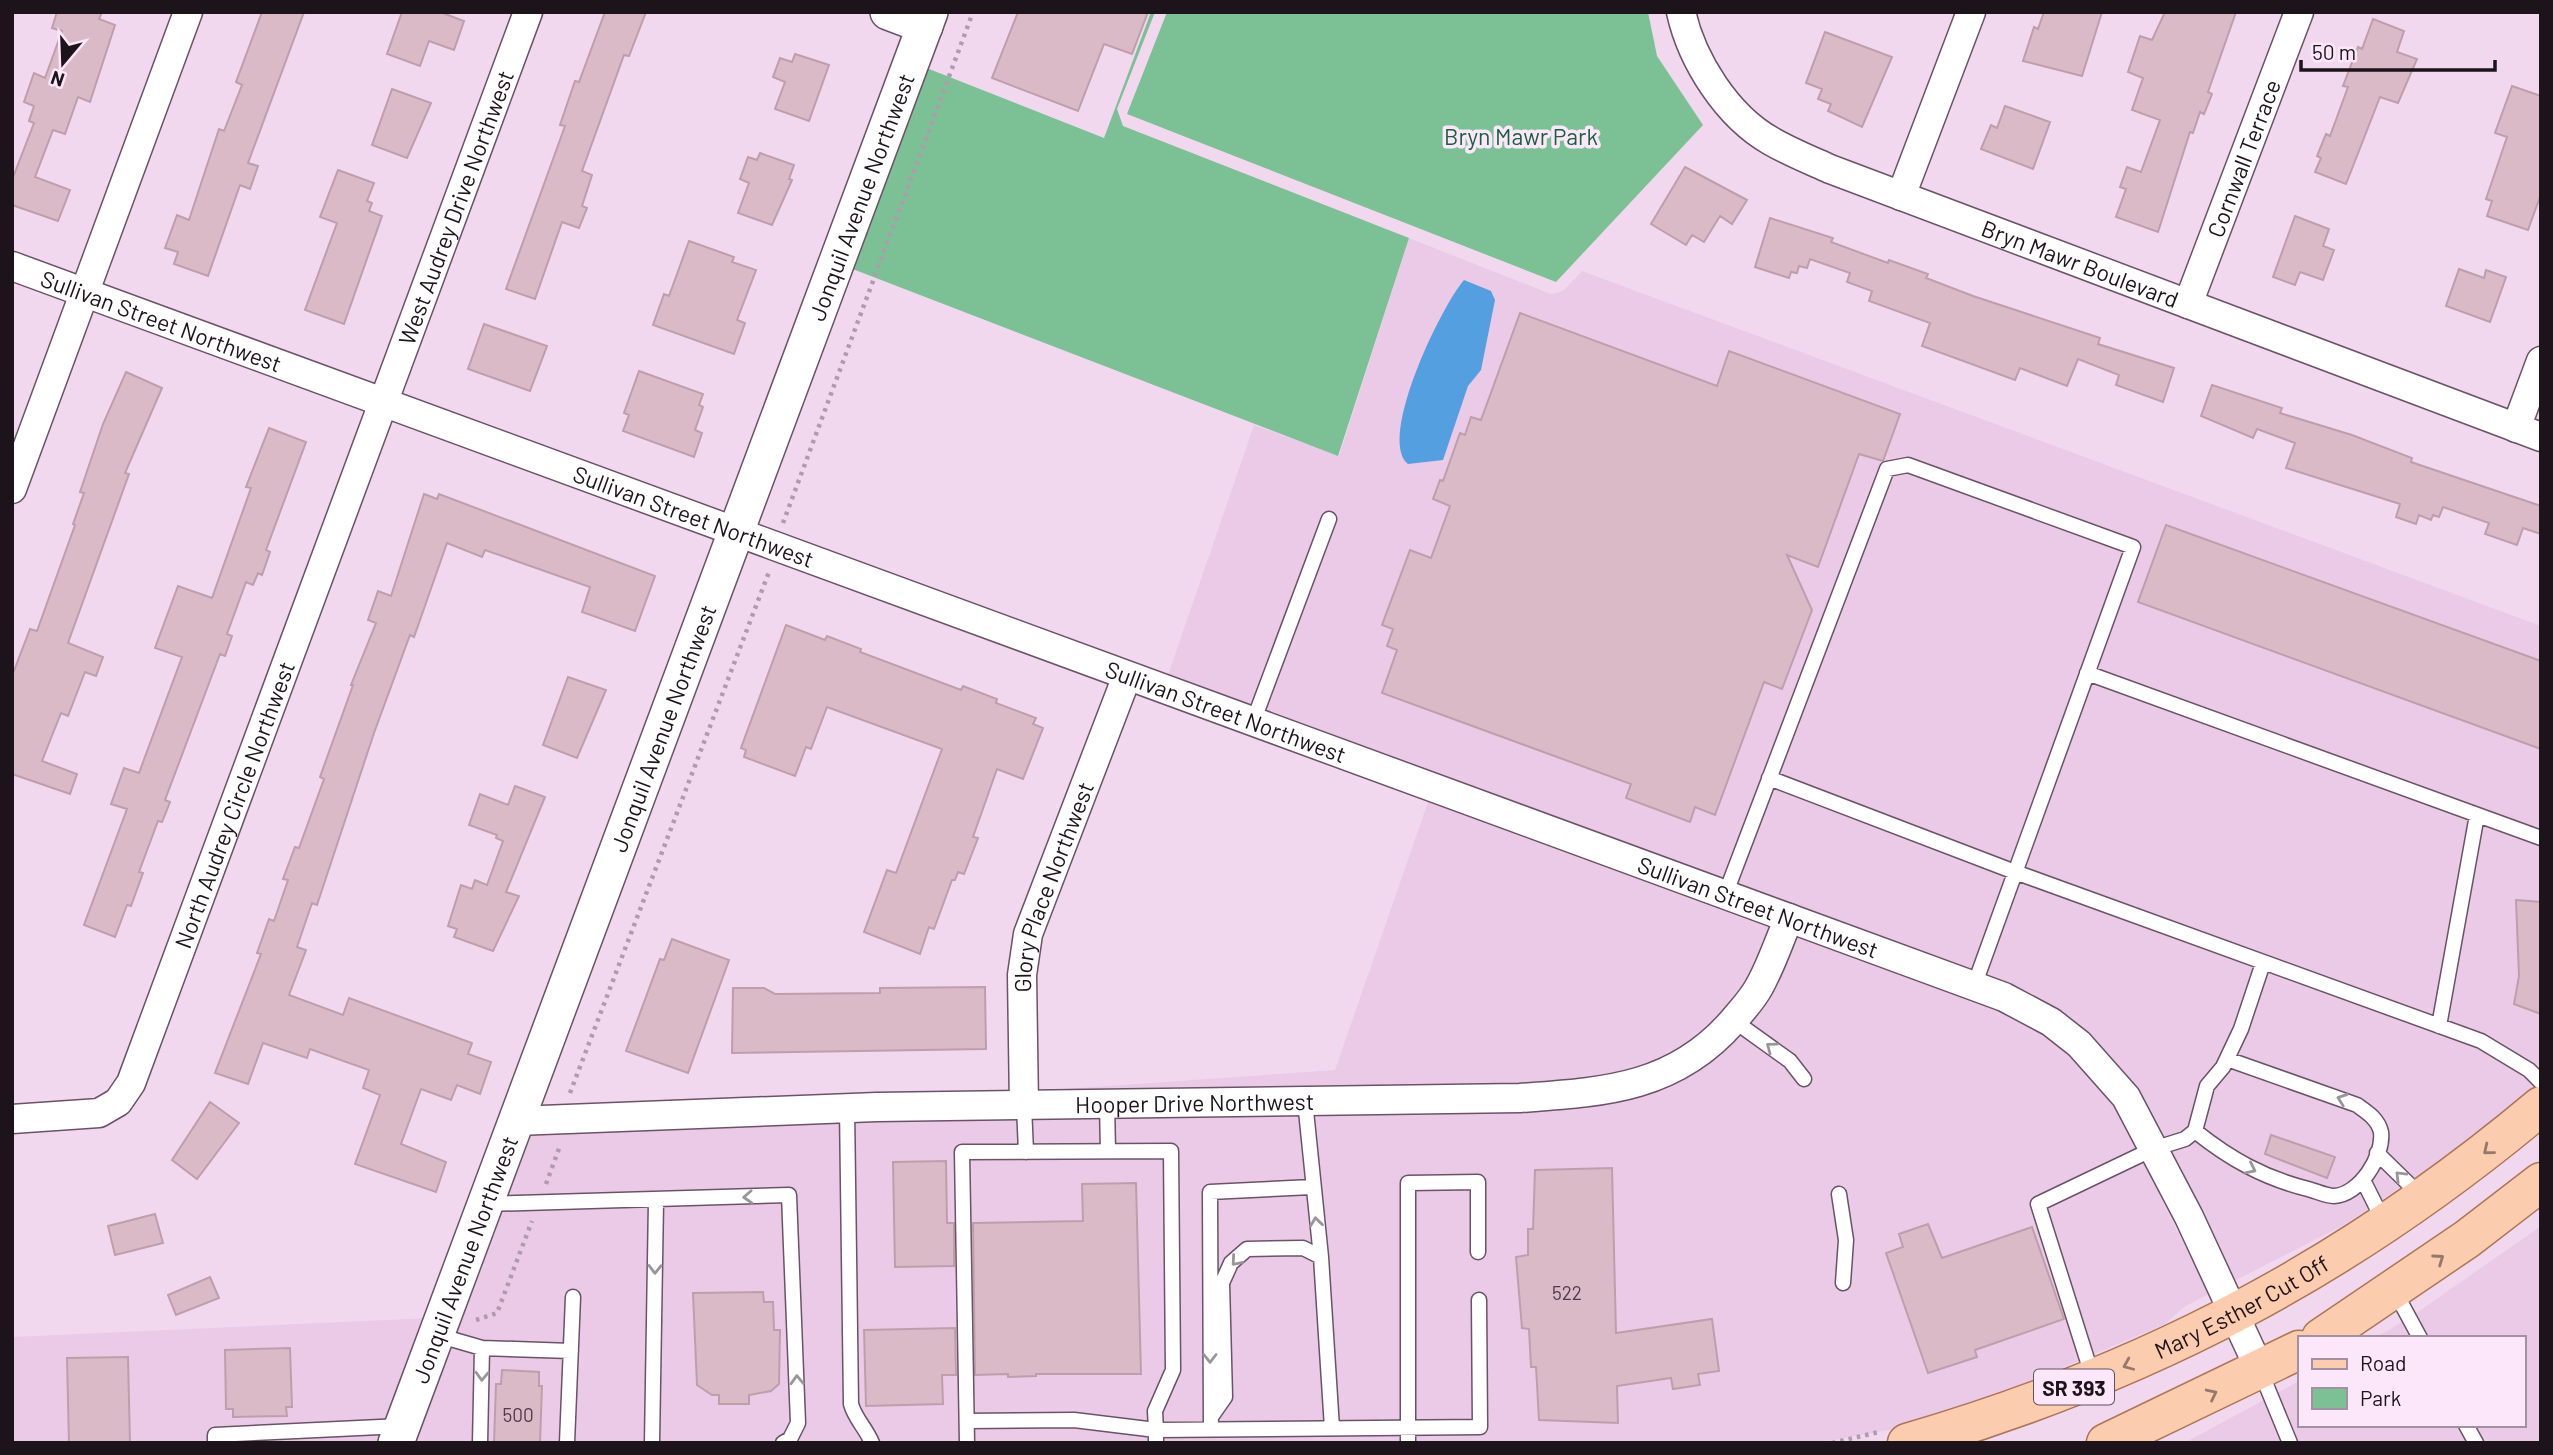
<svg xmlns="http://www.w3.org/2000/svg" width="2553" height="1455" font-family="Barlow,sans-serif">
  <rect width="100%" height="100%" fill="#f2d8ef"/>
  <path fill="#ebcae7" d="M1409,238L1551,294L1563,291L1582,271L2541,626V1080L2475,1137L2344,1225L2234,1281L2138,1089L2089,1033L2058,1009L2010,983L1168,675L1254,425L1339,456Z
    M1428,802L1770,928L1748,980L1710,1028L1663,1060L1628,1071L1584,1079L1520,1083L1037,1091L1335,1070Z
    M1795,936L1998,1011L2044,1035L2070,1056L2115,1106L2209,1294L2184,1307L2165,1324L2008,1391L1889,1430L1817,1443H410L525,1135L876,1122L1518,1113L1585,1108L1631,1100L1670,1088L1700,1070L1725,1050L1758,1013Z
    M2541,1226V1443H2184L2299,1381V1425H2523V1338H2375L2412,1316Z
    M429,1318L382,1443H12V1337Z"/>
  <path fill="#7cc096" d="M1151,12H1155L1117,109L1123,126L1409,238L1338,456L850,268L924,67L1104,138Z
    M1167,12H1648L1657,56L1703,125L1556,282L1127,114Z"/>
  <path fill="#539fdf" d="M1464,280L1491,291L1495,300L1481,370L1468,386L1443,460L1408,464C1377,438 1442,305 1464,280Z"/>
  <path fill="#dbbac8" stroke="#bf9eac" stroke-width="2" d="M57,12H102L99,19L115,25L90,102L78,97L65,134L53,130L35,177L70,190L58,221L12,205V180L34,123L29,121L34,106L24,102L34,73L45,78L62,31L52,28Z
    M262,12H304L248,163L258,166L250,189L240,185L208,276L174,264L178,252L165,248L177,215L189,220L219,129L224,131L242,85L236,82Z
    M402,12H440L464,21L454,50L429,41L420,66L387,54Z
    M605,12H646L629,56L624,55L582,171L592,175L582,206L587,208L579,228L562,222L535,299L506,289L565,126L560,125L575,81L579,82Z
    M1018,12H1148L1132,54L1104,44L1078,111L992,78Z
    M2044,12H2102L2082,76L2023,61L2034,27L2038,29Z
    M2165,12H2236L2208,92L2212,94L2204,114L2200,112L2193,133L2190,132L2158,232L2116,217L2126,189L2120,187L2127,167L2141,172L2160,120L2132,110L2143,78L2128,72L2140,36L2152,40Z
    M2373,19L2404,31L2397,52L2417,59L2398,103L2380,97L2346,184L2315,172L2321,158L2317,156L2326,134L2330,136L2348,87L2343,86L2358,47L2362,49Z
    M1825,32L1892,57L1862,127L1828,111L1831,104L1818,99L1822,89L1806,83Z
    M795,54L829,65L809,121L775,109L785,82L773,77L780,58L792,62Z
    M2512,86L2541,96V194L2528,230L2487,216L2492,201L2486,199L2507,137L2495,133Z
    M392,89L431,103L407,158L372,145Z
    M2005,106L2050,122L2033,169L1981,149L1991,125L1997,128Z
    M760,153L794,165L789,179L792,180L772,225L738,213L749,183L740,179L748,157L757,160Z
    M1685,167L1747,200L1732,224L1720,216L1704,242L1692,235L1686,245L1651,224Z
    M338,170L374,183L367,201L372,203L369,211L382,216L344,324L305,310L337,223L320,217Z
    M2295,216L2329,229L2323,246L2334,250L2323,280L2300,272L2295,285L2273,277Z
    M1770,218L1833,238L1831,242L1888,263L1889,260L1928,274L1926,278L1973,296L2100,338L2098,344L2174,368L2163,402L2116,385L2119,375L2078,359L2067,386L2020,368L2015,380L1922,346L1930,323L1869,301L1872,291L1847,282L1850,273L1810,259L1807,268L1799,266L1797,273L1791,272L1789,278L1755,267Z
    M689,241L734,257L732,262L756,270L737,320L745,323L734,354L653,325L664,294L669,296Z
    M2459,269L2484,278L2486,270L2506,277L2490,322L2446,306Z
    M1520,313L1717,386L1729,351L1900,414L1883,461L1859,454L1818,567L1787,555L1812,610L1782,689L1764,682L1715,815L1695,807L1690,822L1626,798L1631,784L1382,693L1397,650L1387,646L1393,629L1382,625L1410,550L1431,558L1450,506L1433,499L1440,480L1443,481L1460,433L1465,435L1471,417L1481,420Z
    M484,324L547,346L530,391L468,369Z
    M639,371L703,394L699,405L703,407L695,430L702,433L694,457L623,431L629,415L624,413Z
    M126,372L162,388L125,473L129,474L68,643L103,657L96,676L85,672L68,716L61,713L42,761L77,774L70,794L12,774V676L30,629L37,631L75,525L73,524L84,493L80,492L103,424Z
    M2212,385L2282,408L2280,413L2352,435L2412,458L2411,462L2541,506V534L2523,528L2517,545L2485,534L2489,523L2443,507L2439,517L2433,515L2431,520L2419,515L2416,524L2396,517L2400,504L2286,468L2295,443L2257,429L2253,438L2201,416Z
    M269,428L306,442L266,550L270,552L262,575L258,573L253,585L246,582L227,634L232,636L225,656L220,654L165,800L170,802L162,822L158,821L139,872L143,873L131,906L127,905L115,937L84,925L127,809L111,804L124,768L139,773L182,657L155,648L178,586L212,598L251,488L246,487Z
    M424,494L437,499L439,494L655,576L635,631L582,612L590,587L485,550L482,557L447,543L414,637L410,635L374,733L317,905L312,903L297,947L306,950L289,995L343,1015L349,998L472,1043L468,1054L491,1062L480,1094L457,1085L451,1100L421,1089L401,1144L446,1162L436,1192L355,1164L380,1095L363,1088L369,1070L310,1049L307,1058L263,1043L248,1084L215,1073L261,954L257,953L269,919L274,921L288,880L283,879L295,847L299,848L324,779L320,777L353,685H351L376,623L368,620L378,591L391,596Z
    M2166,525L2541,661V749L2138,602Z
    M786,625L825,640L827,636L861,649L860,652L961,690L963,686L997,699L996,703L1036,718L1033,724L1043,728L1023,779L997,769L973,837L978,838L964,874L958,872L955,880H952L934,929L929,927L920,954L864,932L887,870L896,873L942,749L827,707L811,749L806,747L795,776L744,757L746,750L741,748Z
    M568,677L606,690L577,758L543,745Z
    M515,786L545,797L506,892L519,896L493,951L454,937L457,929L448,926L461,885L472,889L475,880L487,885L503,841L496,838L497,835L469,825L480,794L508,805Z
    M2516,900L2541,902V1014L2514,1004L2519,976Z
    M672,939L729,960L688,1073L626,1051L660,959L664,960Z
    M985,987L986,1049L732,1053L733,988H764L775,994L880,993V988Z
    M210,1102L239,1123L197,1179L172,1160Z
    M2271,1135L2335,1157L2327,1178L2265,1154Z
    M946,1161L947,1223H954V1266L895,1267L893,1162Z
    M1612,1168L1616,1333L1712,1319L1719,1371L1698,1374L1700,1385L1673,1389L1671,1378L1617,1386L1618,1423L1539,1420L1536,1367H1531L1529,1329L1522,1328L1516,1257L1528,1255V1229H1533L1535,1170Z
    M1136,1183L1141,1374H1036V1376L1008,1377V1374L975,1375L973,1223L1083,1221L1082,1184Z
    M155,1214L163,1243L115,1255L108,1226Z
    M1928,1224L1942,1258L2032,1227L2064,1319L1975,1350L1977,1357L1928,1373L1886,1253L1903,1247L1899,1234Z
    M210,1277L219,1298L176,1315L168,1295Z
    M763,1292L764,1302H773L774,1330H780L779,1384L771,1391L749,1395V1404H719V1395H712L697,1385L693,1293Z
    M955,1328L956,1375H942L943,1404L866,1406L864,1330Z
    M290,1348L292,1407H286L287,1416L233,1417V1409H226L225,1350Z
    M128,1357L130,1443H69L67,1358Z
    M502,1370L539,1372V1386H542L540,1443H494L496,1384H501Z"/>
  <g fill="none" stroke-linecap="round" stroke-linejoin="round">
    <defs>
      <path id="service" d="M2087,673L2541,838
        M1253,722L1329,519
        M1769,778L2015,872L2481,1041L2529,1070L2541,1082
        M1725,895L1887,469L1908,465L2133,547L1974,986
        M1733,1020L1790,1061L1804,1079
        M2439,1026L2477,815
        M1305,1101L1321,1257L1332,1428
        M1107,1104L1108,1151
        M1024,1106L1026,1152
        M847,1108L851,1404C855,1419 866,1428 872,1443
        M2195,1131C2230,1159 2264,1178 2308,1189C2316,1191 2326,1196 2334,1196C2359,1195 2384,1157 2381,1132C2378,1119 2367,1112 2357,1105L2227,1059
        M2377,1153L2420,1195
        M2363,1180L2384,1222
        M1839,1194L1846,1240L1843,1283
        M487,1204L789,1195L798,1423L790,1439L783,1443
        M2394,1290L2420,1338
        M437,1335L482,1348
        M2260,1370L2290,1443
        M2092,1375L2038,1204L2153,1149L2185,1139L2195,1131L2207,1086L2223,1067L2241,1029L2263,963
        M1211,1417L1225,1397L1222,1283L1231,1263L1247,1249L1303,1248L1321,1257
        M2466,1425L2476,1443
        M1211,1429L1210,1192L1312,1187
        M215,1443V1435L401,1426
        M480,1443L482,1348L571,1351
        M567,1443L573,1297
        M652,1443L656,1201
        M967,1443L962,1152L1171,1151L1173,1370L1155,1411L1156,1430L1074,1420L967,1421
        M1156,1443V1430L1480,1427L1479,1300
        M1408,1443V1183L1478,1182V1252"/>
      <g id="minor">
        <path id="s1" d="M1681,12C1692,61 1727,116 1771,141C1790,152 1810,160 1830,169L2541,437"/>
        <path d="M1901,196L1971,12"/>
        <path id="s2" d="M12,266L2004,997L2051,1022L2079,1044L2126,1097L2189,1217L2260,1370"/>
        <path id="s3" d="M2188,304L2299,12"/>
        <path d="M2516,428L2541,361"/>
        <path d="M12,489L188,12"/>
        <path id="s4" d="M1024,1106L1022,975L1028,934L1127,676"/>
        <path id="s5" d="M12,1119L99,1113L118,1102L131,1083L528,12"/>
        <path id="s6" d="M516,1121L877,1107L1520,1098C1603,1092 1674,1089 1733,1021C1742,1010 1752,1000 1759,987C1771,966 1779,941 1789,918"/>
      </g>
      <g id="tertiary">
        <path d="M888,12L925,26"/>
        <path id="s7" d="M396,1443L930,12"/>
      </g>
      <g id="primary">
        <path d="M2321,1338L2467,1239L2541,1182"/>
        <path id="s8" d="M1907,1443C2148,1373 2348,1268 2541,1106"/>
        <path d="M2106,1443L2299,1350"/>
      </g>
    </defs>
    <use href="#service" stroke="#6a5367" stroke-width="17"/>
    <use href="#minor" stroke="#6a5367" stroke-width="31"/>
    <use href="#tertiary" stroke="#6a5367" stroke-width="38"/>
    <use href="#primary" stroke="#ac7557" stroke-width="41"/>
    <path stroke="#af9bad" stroke-width="4.5" stroke-dasharray="3.5 5" stroke-linecap="butt" d="M783,523L973,12
      M570,1093L769,572
      M546,1184L560,1146
      M476,1320L497,1313L532,1221
      M1832,1443L1879,1432"/>
    <use href="#service" stroke="#fff" stroke-width="14"/>
    <use href="#minor" stroke="#fff" stroke-width="28"/>
    <use href="#tertiary" stroke="#fff" stroke-width="35"/>
    <use href="#primary" stroke="#fbccad" stroke-width="38"/>
  </g>
  <defs><path id="oneway-chevron" d="M-2-3.5L2.5 0L-2 3.5" fill="none" stroke-width="1.6" stroke-linecap="round" stroke-linejoin="round" transform="scale(1.75)"/></defs>
  <g stroke="#999598">
    <use href="#oneway-chevron" transform="translate(1771 1047) rotate(-143)"/>
    <use href="#oneway-chevron" transform="translate(2342 1099) rotate(-161)"/>
    <use href="#oneway-chevron" transform="translate(2251 1169) rotate(26)"/>
    <use href="#oneway-chevron" transform="translate(2400 1176) rotate(-135)"/>
    <use href="#oneway-chevron" transform="translate(748 1197) rotate(177)"/>
    <use href="#oneway-chevron" transform="translate(1316 1222) rotate(-97)"/>
    <use href="#oneway-chevron" transform="translate(1236 1261) rotate(131)"/>
    <use href="#oneway-chevron" transform="translate(655 1269) rotate(91)"/>
    <use href="#oneway-chevron" transform="translate(1210 1358) rotate(90)"/>
    <use href="#oneway-chevron" transform="translate(482 1376) rotate(92)"/>
    <use href="#oneway-chevron" transform="translate(797 1380) rotate(-92)"/>
  </g>
  <g stroke="#97796b">
    <use href="#oneway-chevron" transform="translate(2488 1150) rotate(141)"/>
    <use href="#oneway-chevron" transform="translate(2439 1259) rotate(-35)"/>
    <use href="#oneway-chevron" transform="translate(2128 1365) rotate(157)"/>
    <use href="#oneway-chevron" transform="translate(2212 1394) rotate(-26)"/>
  </g>
  <g text-anchor="middle" dominant-baseline="central" stroke-width="7" stroke-linejoin="round" paint-order="stroke">
    <g font-size="19" fill="#4c3d46">
      <text x="1567" y="1292">522</text>
      <text x="518" y="1414">500</text>
    </g>
    <rect fill="#fce7fa" stroke="#5f535e" stroke-width="2" x="2034" y="1369.5" width="80" height="35" rx="5"/>
    <g font-size="21" font-weight="bold" fill="#1c131b">
      <text x="2074" y="1387">SR 393</text>
    </g>
    <g font-size="23" fill="#1b603c" stroke="#fce7fa">
      <text x="1521" y="136">Bryn Mawr Park</text>
    </g>
    <g font-size="23" fill="#1c131b" stroke="#fce7fa">
      <text stroke="none"><textPath href="#s3" startOffset="156">Cornwall Terrace</textPath></text>
      <text stroke="none"><textPath href="#s7" startOffset="1330">Jonquil Avenue Northwest</textPath></text>
      <text stroke="none"><textPath href="#s5" startOffset="1066">West Audrey Drive Northwest</textPath></text>
      <text stroke="none"><textPath href="#s1" startOffset="494">Bryn Mawr Boulevard</textPath></text>
      <text stroke="none"><textPath href="#s2" startOffset="159">Sullivan Street Northwest</textPath></text>
      <text stroke="none"><textPath href="#s2" startOffset="726">Sullivan Street Northwest</textPath></text>
      <text stroke="none"><textPath href="#s2" startOffset="1293">Sullivan Street Northwest</textPath></text>
      <text stroke="none"><textPath href="#s7" startOffset="763">Jonquil Avenue Northwest</textPath></text>
      <text stroke="none"><textPath href="#s5" startOffset="429">North Audrey Circle Northwest</textPath></text>
      <text stroke="none"><textPath href="#s4" startOffset="224">Glory Place Northwest</textPath></text>
      <text stroke="none"><textPath href="#s2" startOffset="1860">Sullivan Street Northwest</textPath></text>
      <text stroke="none"><textPath href="#s6" startOffset="679">Hooper Drive Northwest</textPath></text>
      <text stroke="none"><textPath href="#s7" startOffset="196">Jonquil Avenue Northwest</textPath></text>
      <text stroke="none"><textPath href="#s8" startOffset="362">Mary Esther Cut Off</textPath></text>
    </g>
  </g>
  <rect width="2553" height="1455" fill="none" stroke="#1c131b" stroke-width="28"/>
  <rect x="2298" y="1336" width="228" height="91" fill="#fce7fa" stroke="#a292a1" stroke-width="2"/>
  <rect x="2312" y="1359" width="35" height="10" fill="#fbccad" stroke="#a292a1" stroke-width="2"/>
  <text x="2360" y="1371" font-size="21" fill="#1c131b">Road</text>
  <rect x="2312" y="1388" width="35" height="21" fill="#7cc096" stroke="#a292a1" stroke-width="2"/>
  <text x="2360" y="1406" font-size="21" fill="#1c131b">Park</text>
  <g transform="translate(63 63) rotate(199)" stroke="#fce7fa" stroke-width="5" paint-order="stroke">
  <path d="M0-5L12 26L0 18L-12 26Z" fill="#1c131b"/>
  <text y="-10" font-size="19" font-weight="bold" text-anchor="middle" fill="#1c131b">N</text>
  </g>
  <path d="M2301 60v10h194v-10" fill="none" stroke="#1c131b" stroke-width="3.5"/>
  <text x="2312" y="60" font-size="21" fill="#1c131b" stroke="#fce7fa" stroke-width="5" paint-order="stroke">50 m</text>
</svg>
